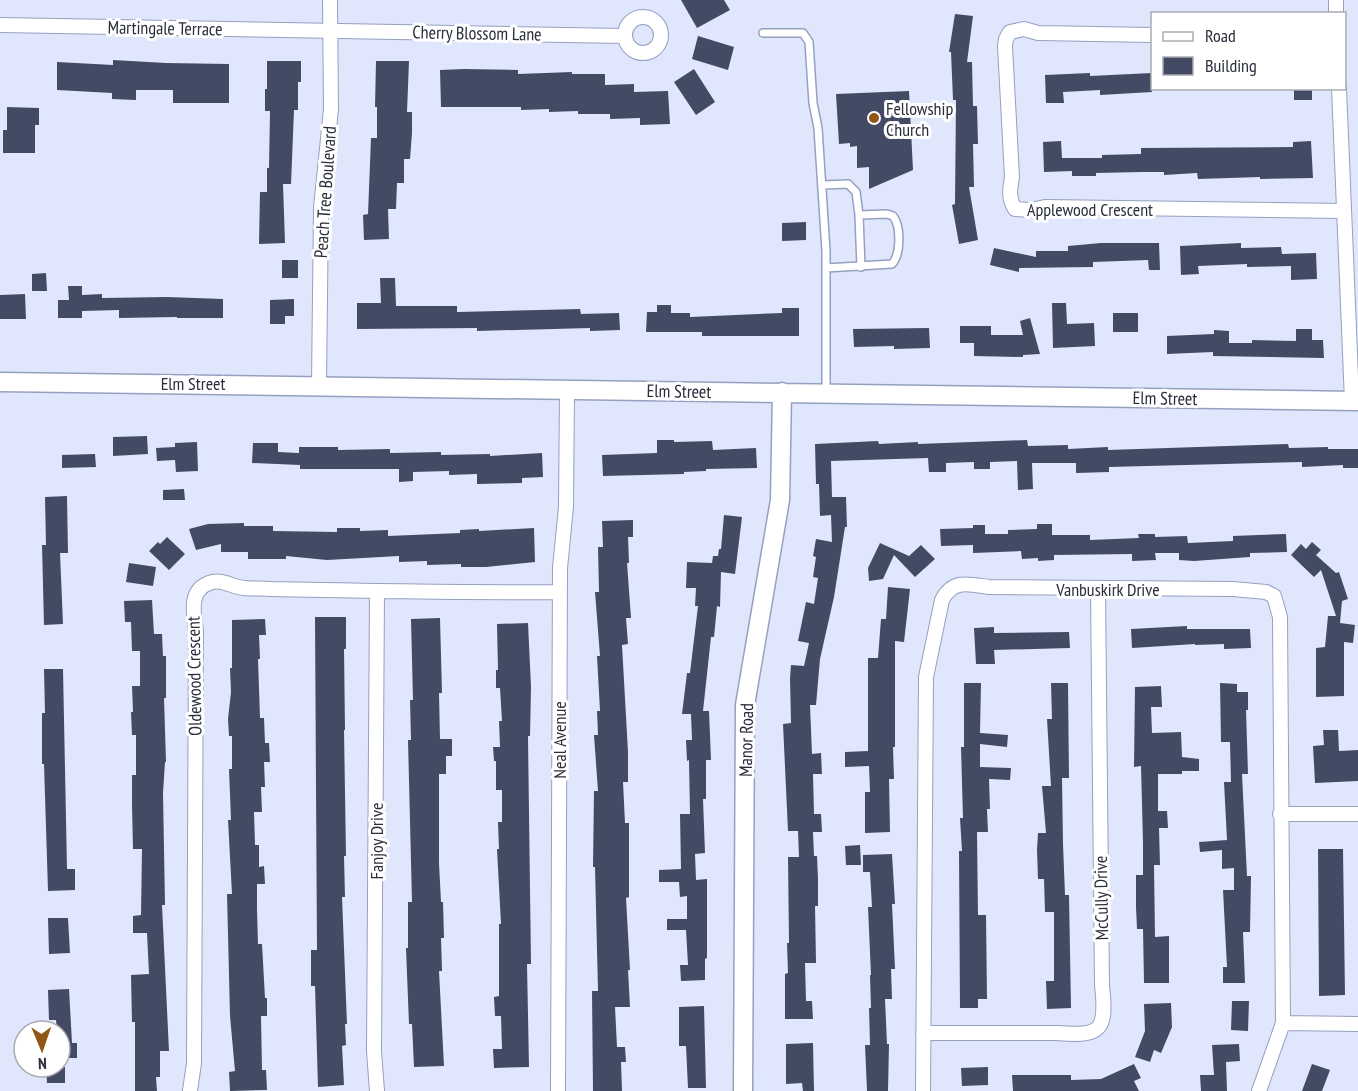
<svg xmlns="http://www.w3.org/2000/svg" width="1358" height="1091" font-family="'PT Sans Narrow',sans-serif">
  <rect width="100%" height="100%" fill="#e0e7fc"/>
  <path fill="#434b64" d="M681,0H724L730,10L697,28Z
    M955,14L973,16L967,62H972L973,106H977L978,144H973L974,187H969L978,240L959,244L952,205L955,204L956,100H953L951,52H949Z
    M698,36L734,47L728,70L692,59Z
    M113,60L166,63L229,64V103H173V90H136V100L112,99V93L57,90V62L113,65Z
    M267,61H301V82H298V110H294L291,184H283L285,243L259,244L260,192H267V168H269L270,111H265V89H267Z
    M376,61H409L407,112H412V133L410,159H404V183H397L396,209H388L389,239L364,240L363,215L368,214L371,138H377V107H375Z
    M464,69L518,70V74L572,72V74H605V85L634,84V92L668,91L670,124L640,125V118L610,119V114H578V111L549,112V109L521,110V107H441L440,70Z
    M694,69L715,102L696,115L674,82Z
    M1090,73V76L1152,73V92L1100,95V90L1063,92L1064,103H1046L1045,75Z
    M1294,88H1312V100H1294Z
    M909,91L913,170L869,189V167L857,168V146L850,147V143L839,144L836,94Z
    M7,107L39,108V125H35V153H3V130H7Z
    M1061,141L1062,158H1102V155L1141,154V148L1293,147V142L1311,141L1313,178L1260,179V177L1198,179L1197,173L1164,175V172H1142L1096,173V176H1072V171L1044,172L1043,142Z
    M806,222V240L782,241V223Z
    M1101,243H1159L1160,270H1149L1148,260L1093,262V267L1019,268V272L990,265L994,248L1036,257V251H1068V246Z
    M1241,243V248L1281,247L1282,254L1316,253L1317,279L1291,280V266L1247,267V264L1198,266L1199,274L1181,275L1180,246Z
    M282,260H298V278H282Z
    M46,273L47,291H32V274Z
    M380,278H395L396,306H457V312L580,309L581,314L619,313L620,330L590,331V328L477,331V328L357,329V303H381Z
    M68,286H82V295L102,294V298L167,297L223,299V318H177V317L119,318V310L82,311V318H58V300H69Z
    M25,294L26,319H0V295Z
    M294,299V316H285V324H270V300Z
    M1052,303H1066L1067,324L1094,323L1095,346L1053,348Z
    M657,305H671V313H690V317L782,313V308H799V336H702V332H646L647,312H657Z
    M1113,313H1138V332H1113Z
    M1030,318L1040,354L1023,355V357L974,356V343H960V326H991V335H1023L1020,321Z
    M929,328L930,348L894,349V346L854,347L853,329Z
    M1296,329H1312V340H1323L1324,358L1213,356V352L1167,354V336L1214,334V330L1229,331V343H1252V340L1296,341Z
    M147,436L148,454L113,456V437Z
    M657,440H674V442L712,441L713,450L756,448L757,468L706,469V471L684,472V474L603,476L602,455L657,453Z
    M1027,440L1028,446L1068,445V449L1108,447V450L1288,444L1289,448L1328,447V449H1358V468H1343V465L1302,467V462L1109,467V472L1076,473V463H1032L1033,489L1018,490L1017,461L990,462V469H974V462L946,463V472H929L928,458L831,461L832,497H846L847,527H845L834,597L820,659L816,705H810L812,754L821,753L822,774H813L814,814H821L822,832H813L814,856H817L818,879V906H815L816,963H805L806,1001H812L813,1019H785V974L788,973L787,943H789L788,857H799L798,831H788L783,724L791,723L790,678L791,665L804,666L809,643L798,641L806,602L814,604L818,578L813,577L816,557L813,556L816,539L832,542L831,515L820,516L819,484H816L815,444L878,441L879,444L918,442V444Z
    M197,442L198,471L176,472L175,460L157,461L156,448L175,447V443Z
    M253,443H278V452L299,453V447H338V450L390,449V453L441,452V455L490,454V456L542,453L543,477L522,478V483L477,484V474L449,475V471L413,472V481L399,482V469H300V465L252,463Z
    M95,454L96,467L62,468V455Z
    M184,489L185,500H163V490Z
    M67,496L68,553H60L63,624L44,625L42,545H46L45,497Z
    M724,515L742,517L735,574L721,572L720,607L717,606L714,637H711L703,711H709L711,760H706V799H703L705,853L695,854L696,880L707,879V958L705,959V980L681,981L680,965H688L686,930H667V919H687V896L680,897L679,882H659V870L681,869L680,814H690L689,760L687,761L686,740H692L691,714H682L687,673H690L698,606H695L696,588H686L687,562L712,563L713,556H718L719,549H721Z
    M633,520V537H628L629,563H627L631,618H626L628,644L622,645L628,752V782H623L625,823H629V897L626,898L630,970H628L630,1007H615L617,1047H625L626,1062H621L622,1091H593L592,991H598L595,867H593L594,791H598L594,735H598L597,711H600L597,656H600L595,592H599L598,547H603L602,521Z
    M244,523V526H273V531L337,532V528H360V531L388,530V536L460,533V530L479,529V531L534,528L535,562L486,567H461V564L427,565V561L399,562V556L327,560L286,556V559H248V552H221V544L196,550L189,529L208,524Z
    M1037,524H1052V535H1090V540L1139,538L1138,534H1155V537L1187,536L1188,543L1233,541V536L1286,534L1287,552L1250,553V557L1194,561L1179,560V553H1155L1156,560L1132,561V554L1054,555V560L1038,561V558L1022,559L1021,551L973,553V545L941,546L940,529L973,528V525H985V534H1008V530L1037,529Z
    M167,537L185,554L169,570L149,551L158,542L160,544Z
    M1312,542L1321,550L1316,555L1336,573L1339,572L1348,599L1342,601L1340,623L1355,625L1353,643L1344,642V696L1316,697V648L1325,647L1328,616H1336L1321,570L1314,577L1291,555L1301,544L1306,549Z
    M880,543L909,556L921,545L935,559L915,577L894,555L883,579L869,581L868,568Z
    M129,563L156,567L153,586L126,582Z
    M888,587L910,589L904,642L895,641V747H893L894,779H889L890,832L865,833V792H870L869,766L845,767V752L868,751V658H878L881,619H886Z
    M152,600L154,634H162L163,656H166V698H164L166,762H165L163,793L165,905H162L169,1051H160V1077H156L157,1091H135V1022H132L131,975L149,974L147,933H133V916L141,915L142,849H133L132,806V775H136V735H132L131,712H133L132,686H140V651H132L131,622H125L124,601Z
    M315,617H346V649H344L345,730H344L346,856H344L345,897H342L347,1024H345L346,1045L342,1046L344,1085L318,1087L315,986H311V950H317Z
    M440,618L442,693H439L440,739H452V756H446V774H439V863L441,902H443L444,938H441L442,971H439L444,1066L414,1067L412,1024H409L406,948H408V902H412L408,740H411L410,700H413L411,619Z
    M265,619L266,635H259L260,659H258L260,718H264L265,743H269L270,762H264L265,787H261L262,812H254L255,845H259V867L264,866L265,884H257V910L258,944H262L265,998H267V1016H261L262,1070H266L267,1090L230,1091L229,1072L235,1071L230,1016L227,894H232L228,820H231L229,769H232V736H229L228,719L231,692L230,668H232V620Z
    M528,623L531,687L530,736H528L531,964H527L529,1067L494,1068L493,1049H502L501,1016H495L494,997L499,996V924H501L497,849H499L498,822H502V790H496V761H494L493,747H500L499,721H502L500,688H496V670H498L497,624Z
    M1187,626V629H1250L1251,648L1224,649V644L1195,645V644L1132,648L1131,629Z
    M994,627V633L1069,632L1070,648L994,650L995,664H976L974,628Z
    M44,669H63L67,869H75V890L48,891L44,764H42V713H45Z
    M964,683H981L980,733L1008,735L1007,747L980,744V767L1011,768L1010,780L989,779L990,809H987L988,832H977L978,915H986L987,999H978V1008H960L959,851H962L960,818H963L961,747H964Z
    M1051,683H1068L1069,778H1062L1063,844L1065,895H1069L1071,1008L1047,1009L1046,981H1054V912H1045L1044,879H1038L1037,850L1038,833H1046L1042,786H1051L1047,719H1052Z
    M1220,683L1237,684V692H1248V710H1246L1248,774H1242L1247,876H1251L1250,932H1243L1245,983H1223V967H1227L1223,890H1234V868L1222,869V850L1200,852L1199,842L1227,840L1224,782H1231L1230,742H1221Z
    M1161,686L1162,707H1151L1152,733L1181,732L1182,757L1199,759V771H1182V774H1158V811H1167L1168,828H1159L1160,865H1154L1155,937L1169,936V983H1144L1143,929H1137L1136,907V875H1143V843L1141,766L1134,767L1135,687Z
    M1323,730H1338L1339,751L1358,750V781L1315,783L1313,746L1324,745Z
    M860,845L861,865H846L845,846Z
    M1318,849H1343L1345,995L1319,996Z
    M892,854L895,904H892L895,969H891L892,999H885L887,1044H889L888,1091H867L865,1045H870L869,1008H871L870,975H871L868,907H872L870,872H863V855Z
    M48,918H68L70,953L49,954Z
    M69,989L72,1043H77V1058H60V1031H57L56,1020H49L48,990Z
    M1232,1001H1249L1248,1031L1231,1030Z
    M1171,1003L1172,1027L1161,1053L1154,1050L1150,1062L1135,1057L1145,1031L1144,1004Z
    M704,1006L706,1088H688L686,1046H679V1007Z
    M813,1043L814,1091H803L802,1083L786,1084V1044Z
    M1239,1044L1240,1061L1226,1062L1227,1091H1201L1200,1075H1214L1212,1045Z
    M1134,1064L1141,1078L1134,1081L1139,1091H1013L1012,1075H1071V1080L1101,1079Z
    M1312,1064L1330,1070L1322,1091H1302Z
    M46,1067H65V1083H47Z
    M988,1067V1085L962,1086L961,1068Z"/>
  <g fill="none" stroke-linecap="round" stroke-linejoin="round">
    <defs>
      <path id="lane" d="M763,33H803L809,42L813,103L818,128L826,251V393
        M822,185L848,184L856,192L859,215L887,214L893,216C901,226 901,254 892,264L826,268
        M859,215L861,267"/>
      <path id="street" d="M1336,0V14
        M625 35a18 18 0 1 1 36 0a18 18 0 1 1-36 0Z
        M0,25L624,36
        M1152,35L1038,33L1024,29L1010,32L1006,39L1005,46L1012,177C1010,189 1008,198 1015,209L1030,210L1045,207L1344,211
        M1339,88L1352,401
        M319,384L321,208L331,109L330,0
        M1280,814H1358
        M1283,1023L1358,1024
        M923,1033H1057C1102,1037 1107,1030 1102,985L1098,589
        M190,1091L194,1063L196,631C194,614 188,591 209,583C221,578 232,587 244,588C253,589 262,588 271,589C367,591 463,593 559,592
        M377,1091L374,1051L377,592
        M558,1091L560,568L566,507L567,390
        M923,1091L926,677L942,600C953,579 968,584 989,587L1233,589L1266,592L1274,596L1280,617L1283,1023L1259,1091"/>
      <path id="secondary" d="M0,382C453,385 905,398 1358,401
        M743,1091L745,705L780,500L782,392"/>
    </defs>
    <use href="#lane" stroke="#95a0c1" stroke-width="10"/>
    <use href="#street" stroke="#95a0c1" stroke-width="16"/>
    <use href="#secondary" stroke="#95a0c1" stroke-width="21"/>
    <use href="#lane" stroke="#fff" stroke-width="7"/>
    <use href="#street" stroke="#fff" stroke-width="14"/>
    <use href="#secondary" stroke="#fff" stroke-width="18"/>
  </g>
  <circle fill="#915515" stroke="#fff" stroke-width="2" cx="874" cy="118" r="6"/>
  <g text-anchor="middle" dominant-baseline="central" stroke-width="6" stroke-linejoin="round" paint-order="stroke">
    <g font-size="18" fill="#2a2e3c" stroke="#fff">
      <text transform="translate(165 28) rotate(1)">Martingale Terrace</text>
      <text transform="translate(477 33) rotate(1)">Cherry Blossom Lane</text>
      <text transform="translate(325 192) rotate(-86)">Peach Tree Boulevard</text>
      <text x="1090" y="209">Applewood Crescent</text>
      <text x="193" y="383">Elm Street</text>
      <text transform="translate(679 391) rotate(1)">Elm Street</text>
      <text transform="translate(1165 398) rotate(1)">Elm Street</text>
      <text x="1108" y="589">Vanbuskirk Drive</text>
      <text transform="translate(194 676) rotate(-91)">Oldewood Crescent</text>
      <text transform="translate(559 740) rotate(-90)">Neal Avenue</text>
      <text transform="translate(746 740) rotate(-89)">Manor Road</text>
      <text transform="translate(376 841) rotate(-90)">Fanjoy Drive</text>
      <text transform="translate(1101 898) rotate(-91)">McCully Drive</text>
    </g>
    <g font-size="18" fill="#2a2e3c" stroke="#fff" text-anchor="start">
      <text x="886" y="108">Fellowship<tspan x="886" dy="21">Church</tspan></text>
    </g>
  </g>
  <rect x="1151" y="12" width="195" height="78" fill="#ffffff" stroke="#aaabb1" stroke-width="1.5"/>
  <rect x="1163" y="32" width="30" height="9" fill="#ffffff" stroke="#aaabb1" stroke-width="1.5"/>
  <text x="1205" y="42" font-size="18" fill="#2a2e3c">Road</text>
  <rect x="1163" y="57" width="30" height="18" fill="#434b64" stroke="#aaabb1" stroke-width="1.5"/>
  <text x="1205" y="72" font-size="18" fill="#2a2e3c">Building</text>
  <g transform="translate(42 1049) rotate(178)"><circle r="28" fill="#ffffff" stroke="#aaabb1" stroke-width="1.5"/>
  <path d="M0-4.5L10 22L0 15L-10 22Z" fill="#915515"/>
  <text y="-9" font-size="16" font-weight="bold" text-anchor="middle" fill="#2a2e3c">N</text>
  </g>
</svg>
